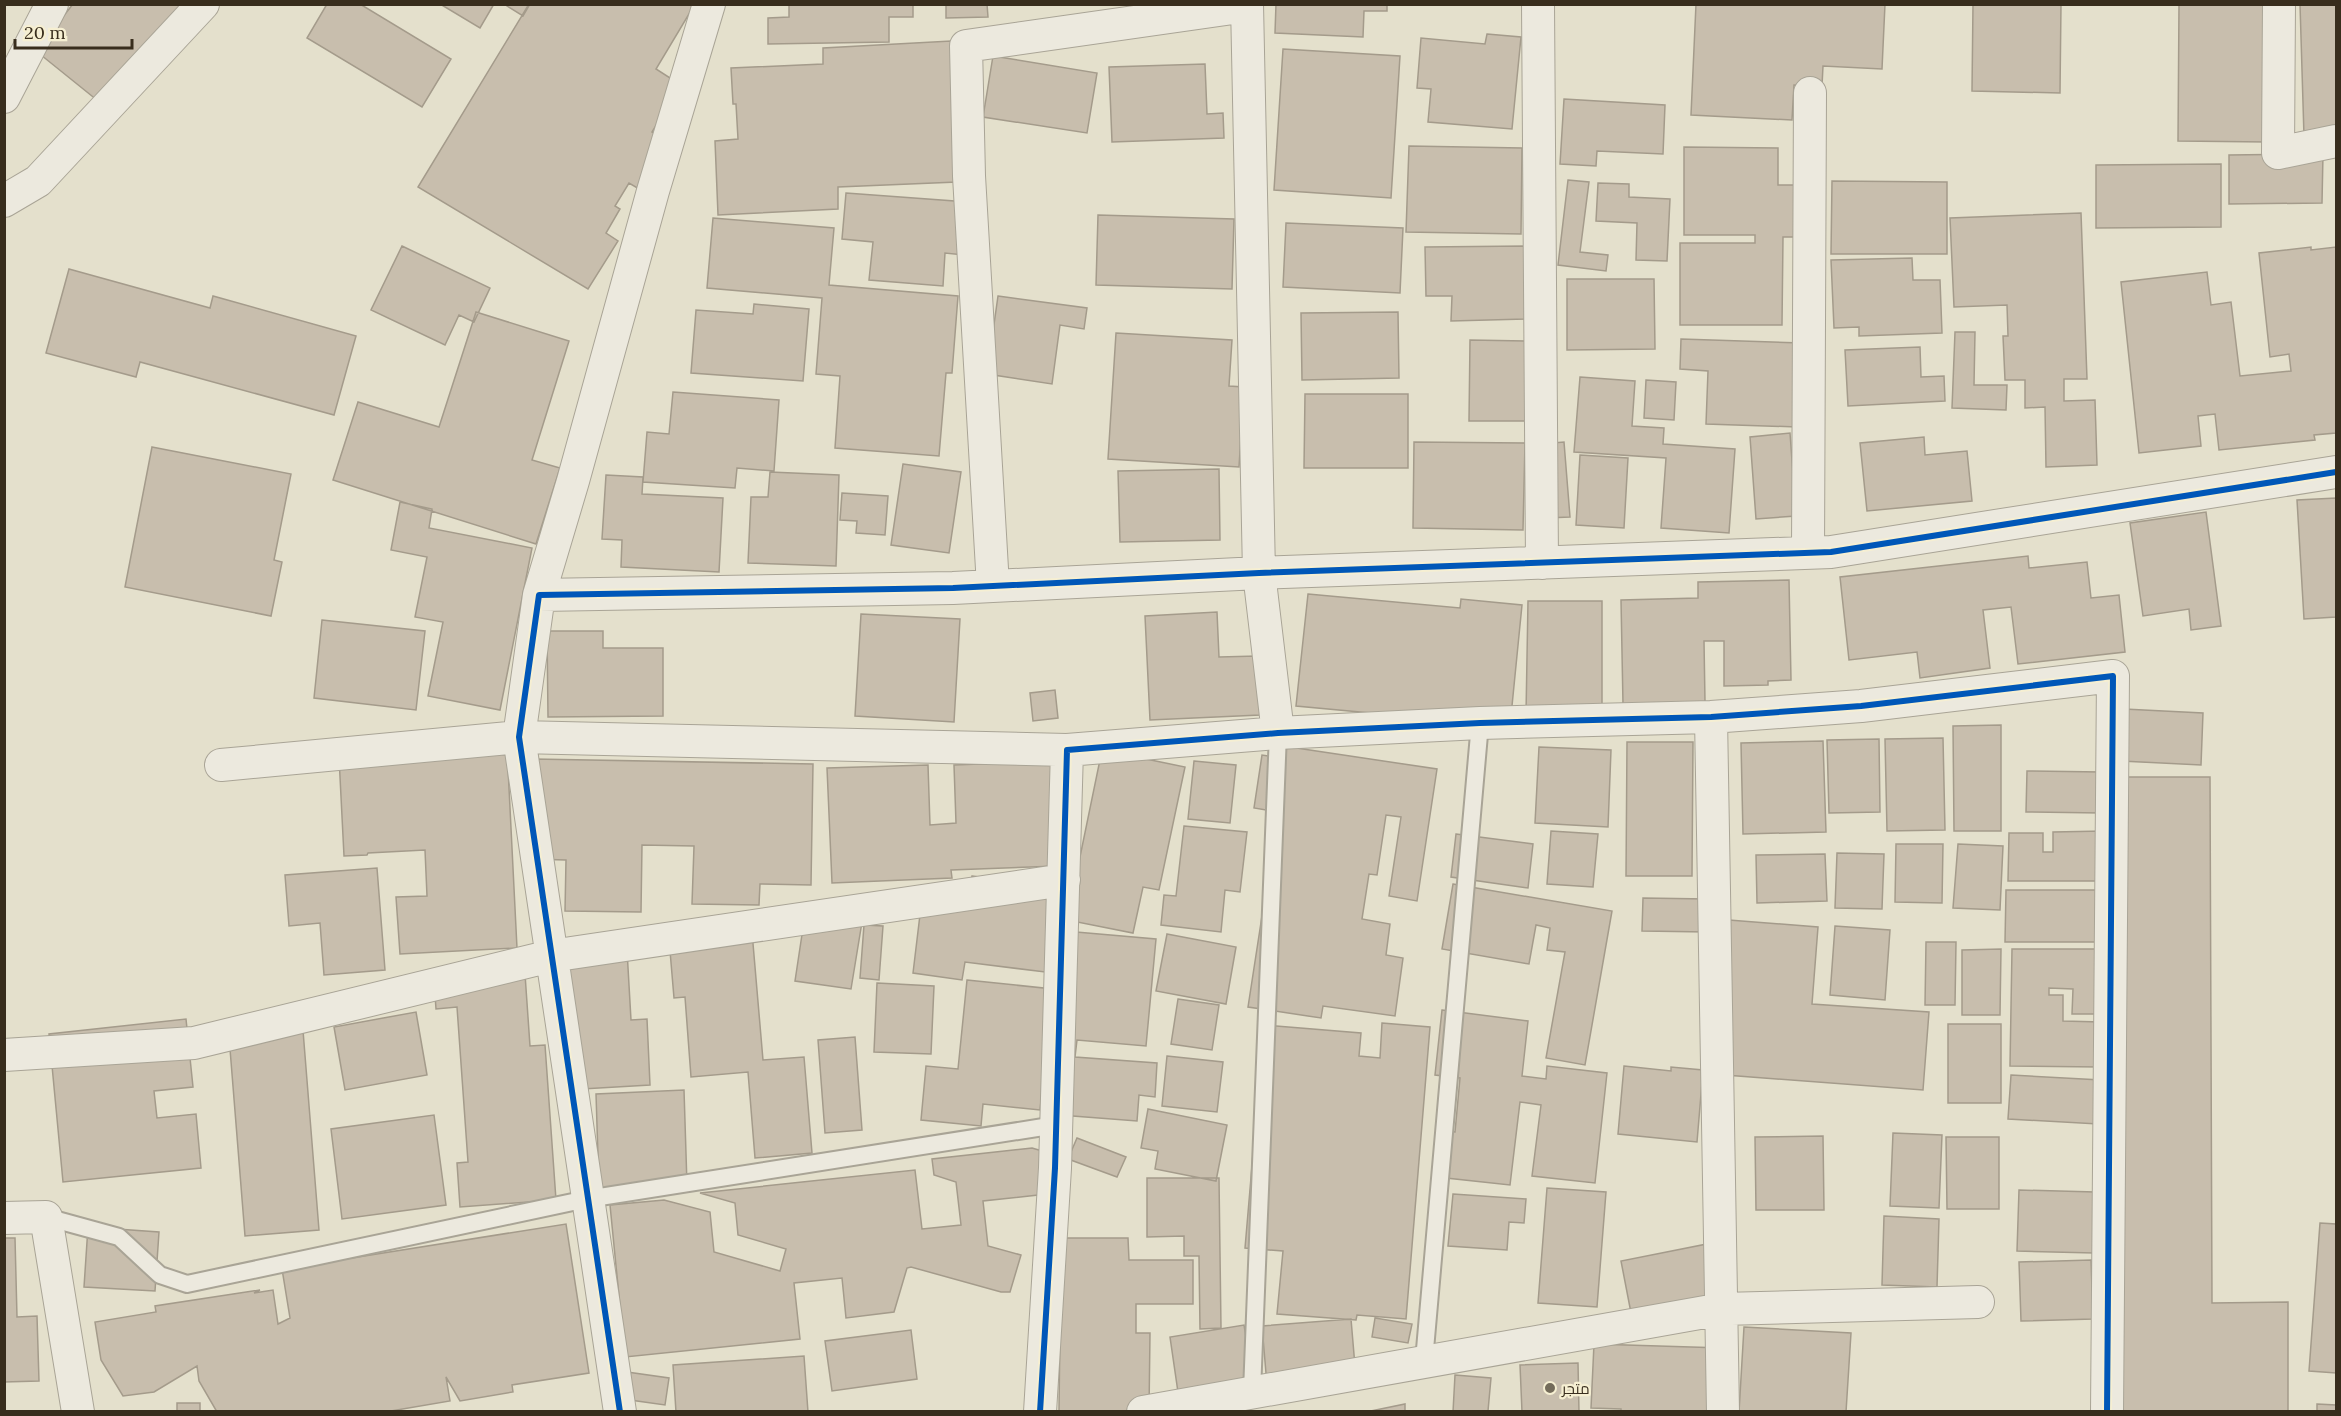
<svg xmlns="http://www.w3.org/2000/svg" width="2341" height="1416" font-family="Lora,Cairo,serif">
  <rect width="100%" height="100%" fill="#e4e0cc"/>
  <path fill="#c8bead" stroke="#a49b8b" stroke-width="1.5" d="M73,4H209L118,117L36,51Z
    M327,4H360L451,59L422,107L307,38Z
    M440,4H494L480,28Z
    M504,4H530L523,16Z
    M529,4H695L656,69L681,85L652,132L680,149L651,196L629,183L615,206L620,209L606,233L618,241L588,289L418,187Z
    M789,4H913V17H889V42L768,44V18L789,17Z
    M946,4H987L988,17L946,18Z
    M1276,4H1387V11H1364L1363,37L1275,33Z
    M1696,4H1885L1882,69L1823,66L1822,86L1794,85L1792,120L1691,115Z
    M1973,4H2061L2060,93L1972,91Z
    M2179,4H2268L2267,142L2178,141Z
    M2300,4H2336V135L2304,136Z
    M1487,34L1521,37L1512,129L1428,122L1431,89L1417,88L1421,38L1485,44Z
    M951,41L957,182L838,187V209L718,215L715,141L738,139L736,104H733L731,68L823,64V48Z
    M1283,49L1400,56L1391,198L1274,190Z
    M993,56L1097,73L1087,133L983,117Z
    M1205,64L1207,114L1223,113L1224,138L1112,142L1109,67Z
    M1564,99L1665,105L1663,154L1597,151L1596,166L1560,164Z
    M1409,146L1522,148L1521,234L1406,232Z
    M1684,147L1778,148V185H1797V237H1783L1782,325H1680V243H1755V235H1684Z
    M2323,154L2322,203L2229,204V155Z
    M2221,164V227L2096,228V165Z
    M1568,180L1589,182L1580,252L1608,255L1606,271L1558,265Z
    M1832,181L1947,182V254H1831Z
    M1598,183L1629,184V197L1670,199L1667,261L1636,260L1637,223L1596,221Z
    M846,193L968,202L964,255L945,253L943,286L869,280L873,242L842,239Z
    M2081,213L2087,379H2064V401L2095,400L2097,465L2046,467L2045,407L2025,408V380H2005L2003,336H2008L2007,305L1954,307L1950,218Z
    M1098,215L1234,219L1232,289L1096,285Z
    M713,218L834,228L829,285L958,296L952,373H946L939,456L835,448L840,376L816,374L822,298L707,288Z
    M1286,223L1403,228L1400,293L1283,287Z
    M402,246L490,288L474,322L459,315L445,345L371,310Z
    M1526,246V319L1451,321L1452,296H1426L1425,247Z
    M2311,247V250L2336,247V433L2314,435L2315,440L2219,450L2215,414L2198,416L2201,446L2139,453L2121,282L2207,272L2211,305L2231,302L2240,376L2291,371L2289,354L2270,357L2259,253Z
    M1912,258L1913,280H1940L1942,333L1859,336V327L1834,328L1831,260Z
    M69,269L210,308L213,296L356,336L334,415L140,362L136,377L46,353Z
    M1567,279H1654L1655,349L1567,350Z
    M998,296L1087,308L1084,329L1060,325L1052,384L987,374Z
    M754,304L809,309L803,381L691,373L696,310L753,314Z
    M476,312L569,341L532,460L560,468L536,544L333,480L358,402L439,427Z
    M1398,312L1399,378L1302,380L1301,313Z
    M1955,332H1975L1974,385H2007L2006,410L1952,408Z
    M1116,333L1232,340L1229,386L1244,387L1239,467L1108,459Z
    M1681,339L1801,343L1797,427L1706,424L1708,371L1680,369Z
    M1470,340L1532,341L1531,421H1469Z
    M1920,347L1921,377L1944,376L1945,401L1848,406L1845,350Z
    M1580,377L1635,381L1632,426L1664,428L1663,444L1735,449L1729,533L1661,528L1666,458L1574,452Z
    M1646,380L1676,382L1674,420L1644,418Z
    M673,392L779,400L774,471L737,468L735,488L643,482L647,432L669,434Z
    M1305,394H1408V468H1304Z
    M1790,433L1796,516L1756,519L1750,437Z
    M1924,437L1925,455L1967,451L1972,501L1867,511L1860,443Z
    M1414,442L1525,443L1523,530L1413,528Z
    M1564,442L1570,517L1546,518L1541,444Z
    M152,447L291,474L274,560L282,562L271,616L125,587Z
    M1580,455L1628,458L1624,528L1576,525Z
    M903,464L961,472L949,553L891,545Z
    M1219,469L1220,540L1120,542L1118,471Z
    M770,472L839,475L836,566L748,563L751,497H768Z
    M606,475L643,477L642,494L723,498L719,572L621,567L622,540L602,539Z
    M842,493L888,496L885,535L856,533L857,521L840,520Z
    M2336,498V617L2304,619L2297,500Z
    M400,502L432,509L429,528L532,548L500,710L428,696L443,622L415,617L427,557L391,550Z
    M2206,512L2221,626L2191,630L2189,609L2143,616L2130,523Z
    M2028,556L2029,568L2087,562L2091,598L2119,595L2125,652L2018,664L2011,607L1983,610L1990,668L1920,678L1917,652L1849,660L1840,577Z
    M1789,580L1791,680L1768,681V685L1724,686V641H1704L1705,702L1623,704L1621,600L1698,598V582Z
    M1308,594L1460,608L1461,599L1522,605L1510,726L1296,706Z
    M1528,601H1602V715L1526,714Z
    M1217,612L1219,657L1257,656L1260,715L1150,720L1145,616Z
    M861,614L960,619L954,722L855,716Z
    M322,620L425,631L416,710L314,698Z
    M547,631H603V648H663V716L548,717Z
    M1055,690L1058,718L1033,721L1030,693Z
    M2104,708L2203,713L2201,765L2101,760Z
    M2001,725V831H1954L1953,726Z
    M1943,738L1945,830L1887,831L1885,739Z
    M1879,739L1880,812L1829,813L1827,740Z
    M1823,741L1826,832L1743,834L1741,743Z
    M1627,742H1693L1692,876H1626Z
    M1283,746L1437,769L1417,901L1389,896L1401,817L1386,815L1377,875L1369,874L1362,919L1390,924L1386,955L1403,958L1395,1016L1323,1006L1321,1018L1248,1007L1278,812L1254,808L1262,755L1281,758Z
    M1539,747L1611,750L1608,827L1535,823Z
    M507,748L517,948L400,954L396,897L427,896L425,850L368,853L367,855L344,856L339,757Z
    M1102,750L1185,767L1159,890L1143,887L1133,933L1067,920Z
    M533,759L813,764L811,885L760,884L759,905L692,904L694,846L642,845L641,912L565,911L566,860L531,859Z
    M1054,761L1059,866L951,870L952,878L832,883L827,768L928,765L930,825L956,823L954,765Z
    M1194,761L1236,765L1230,823L1188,819Z
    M2027,771L2101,772V813L2026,812Z
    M2117,777H2210L2212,1303L2288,1302V1412H2119Z
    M1184,826L1247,832L1240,892L1225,890L1221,932L1161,925L1164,895L1176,896Z
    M1551,831L1598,834L1593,887L1547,884Z
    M2104,831L2103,881H2008L2009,833H2043V852H2053V832Z
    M1456,834L1533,844L1528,888L1451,877Z
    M1896,844H1943L1942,903L1895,902Z
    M1958,844L2003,846L2000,910L1953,908Z
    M1837,853L1884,854L1882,909L1835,908Z
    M1825,854L1827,901L1757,903L1756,855Z
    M377,868L385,970L324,975L320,923L289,926L285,875Z
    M972,876L1057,887L1045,972L965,962L962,980L913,973L922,898L968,903Z
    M1453,884L1612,911L1585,1065L1546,1058L1565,952L1547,950L1550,928L1536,925L1529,964L1442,949Z
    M2006,890H2101L2100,942H2005Z
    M1643,898L1707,899V932L1642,931Z
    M806,908L863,916L851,989L795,981Z
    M1716,919L1818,927L1812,1004L1929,1012L1923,1090L1725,1075Z
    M864,925L883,926L879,980L860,978Z
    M1835,926L1890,930L1885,1000L1830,995Z
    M752,932L763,1060L804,1057L812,1153L755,1158L748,1072L691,1077L685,997L674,998L669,939Z
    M1076,932L1156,939L1146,1046L1077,1040L1075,1057L1157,1063L1155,1097L1139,1095L1137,1121L1060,1115Z
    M1167,934L1236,947L1226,1004L1156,991Z
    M1926,942H1956L1955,1005H1925Z
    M2001,949L2000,1015H1962V950Z
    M2012,949H2101L2100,1014H2072L2073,989L2049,988V995H2063V1021L2101,1022L2100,1067L2010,1066Z
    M627,950L631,1020L647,1019L650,1085L565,1090L557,954Z
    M525,974L530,1046L545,1045L556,1200L460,1207L457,1163L468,1162L457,1007L436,1009L434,981Z
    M967,980L1053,989L1040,1110L983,1104L981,1126L921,1120L926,1066L958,1069Z
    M877,983L934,986L931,1054L874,1052Z
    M1178,999L1219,1005L1212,1050L1171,1044Z
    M1442,1010L1528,1021L1522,1076L1546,1079L1547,1066L1607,1073L1595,1183L1532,1176L1541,1105L1520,1102L1510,1185L1437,1177L1443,1131L1455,1132L1460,1078L1435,1075Z
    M416,1012L427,1075L345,1090L334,1027Z
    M302,1018L319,1230L245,1236L228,1024Z
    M186,1019L193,1087L154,1091L157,1118L196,1114L201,1168L63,1182L49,1034Z
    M1382,1023L1430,1027L1406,1319L1357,1315L1356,1320L1277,1314L1283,1251L1245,1248L1264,1025L1361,1033L1359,1056L1380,1058Z
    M1948,1024H2001V1103H1948Z
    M855,1037L862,1130L825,1133L818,1040Z
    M1167,1056L1223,1062L1217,1112L1162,1106Z
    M1624,1066L1671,1071V1067L1703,1070L1697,1142L1618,1134Z
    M2011,1075L2101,1080L2098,1124L2008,1119Z
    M684,1090L687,1185L599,1188L596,1094Z
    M1148,1109L1227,1125L1216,1181L1155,1169L1158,1151L1141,1148Z
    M434,1115L446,1205L342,1219L331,1129Z
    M1893,1133L1942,1135L1939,1208L1890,1206Z
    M1823,1136L1824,1210H1756L1755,1137Z
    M1946,1137H1999V1209H1947Z
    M1077,1138L1126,1157L1117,1177L1068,1159Z
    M1032,1148L1049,1153L1038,1195L983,1201L988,1246L1021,1255L1010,1292H1001L911,1267L907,1268L894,1312L846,1318L842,1278L794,1283L800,1339L625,1357L610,1205L664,1200L710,1212L714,1252L780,1271L786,1249L738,1235L735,1203L700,1193L915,1170L922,1229L961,1225L956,1182L934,1175L932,1159Z
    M1147,1178H1219L1221,1328L1200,1329L1199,1256H1184V1236L1147,1237Z
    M1547,1188L1606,1192L1597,1307L1538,1303Z
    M2019,1190L2095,1192L2094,1253L2017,1251Z
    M1453,1194L1526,1199L1524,1223L1509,1222L1507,1250L1448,1246Z
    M1884,1216L1939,1219L1937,1287L1882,1285Z
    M2320,1223L2336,1224V1373L2309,1371Z
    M566,1224L589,1373L512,1385L513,1392L460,1401L446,1377L450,1401L385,1412H217L199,1381L197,1366L154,1392L123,1396L101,1360L95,1322L156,1312L155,1306L260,1290L254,1293L273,1290L278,1324L290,1318L282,1269Z
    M88,1227L159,1232L155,1291L84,1287Z
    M4,1238H15L17,1317L37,1316L39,1381L4,1382Z
    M1061,1238H1128L1129,1260H1193V1304H1136V1333H1150L1149,1412H1059Z
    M1707,1244L1717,1300L1632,1318L1621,1261Z
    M2091,1260L2093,1319L2021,1321L2019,1262Z
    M1375,1318L1412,1324L1408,1343L1372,1337Z
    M1351,1319L1356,1378L1267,1385L1262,1326Z
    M1244,1325L1255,1394L1180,1406L1170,1337Z
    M1744,1327L1851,1333L1846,1412H1739Z
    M911,1330L917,1379L832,1391L825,1341Z
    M1594,1344L1723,1348L1720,1412H1621V1409L1591,1408Z
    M804,1356L808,1412H676L673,1365Z
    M1578,1363L1579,1412H1522L1520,1365Z
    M620,1371L669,1378L665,1405L616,1398Z
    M1455,1375L1491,1378L1488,1411L1492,1412H1453Z
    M177,1403H200V1412H177Z
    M1405,1404V1412H1366Z
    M2317,1404L2336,1405V1412H2317Z"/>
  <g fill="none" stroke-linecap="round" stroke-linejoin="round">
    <defs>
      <path id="service" d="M46,1217L119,1237L160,1275L187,1284L587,1199L1056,1125
        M1424,1361L1480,723
        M1252,1392L1278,733"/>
      <path id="minor" d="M1247,4L1259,573L1278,733
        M1538,4L1542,563
        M2279,4L2278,153L2336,141
        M4,97L52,4
        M4,201L38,181L203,4
        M1808,552L1810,93
        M993,586L969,176L966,46L1247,6
        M539,595L573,481L653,191L709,4
        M1711,717L1723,1412
        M221,765L519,737L1067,750
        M4,1055L194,1043L551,956L1064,880
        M4,1218L46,1217L78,1412
        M620,1412L519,737L539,595L953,588L1259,573L1831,552L2336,472
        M1040,1412L1055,1168L1067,750L1278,733L1480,723L1711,717L1861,706L2113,676L2107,1412
        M1143,1412L1722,1309L1978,1302"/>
    </defs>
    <use href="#service" stroke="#a9a496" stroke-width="20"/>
    <use href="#minor" stroke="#a9a496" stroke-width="34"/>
    <use href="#service" stroke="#ece9de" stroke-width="16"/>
    <use href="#minor" stroke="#ece9de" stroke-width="32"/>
    <defs>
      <path id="cycleway" d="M620,1412L519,737L539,595L953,588L1259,573L1831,552L2336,472
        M1040,1412L1055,1168L1067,750L1278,733L1480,723L1711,717L1861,706L2113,676L2107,1412"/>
    </defs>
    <use href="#cycleway" stroke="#f6efd2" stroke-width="10"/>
    <use href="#cycleway" stroke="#0057b8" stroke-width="6"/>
  </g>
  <circle fill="#746c5a" stroke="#f6efd2" stroke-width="2" cx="1550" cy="1388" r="6"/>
  <g text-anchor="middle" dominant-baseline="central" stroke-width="4.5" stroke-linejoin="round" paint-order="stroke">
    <g font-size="15" fill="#382d1d" stroke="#f6efd2" text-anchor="start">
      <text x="1562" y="1388">متجر</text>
    </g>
  </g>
  <rect width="2341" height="1416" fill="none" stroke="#382d1d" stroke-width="12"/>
  <path d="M15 39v9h117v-9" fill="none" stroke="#382d1d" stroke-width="3"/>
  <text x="24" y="39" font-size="18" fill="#382d1d" stroke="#f6efd2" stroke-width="4.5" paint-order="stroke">20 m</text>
</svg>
